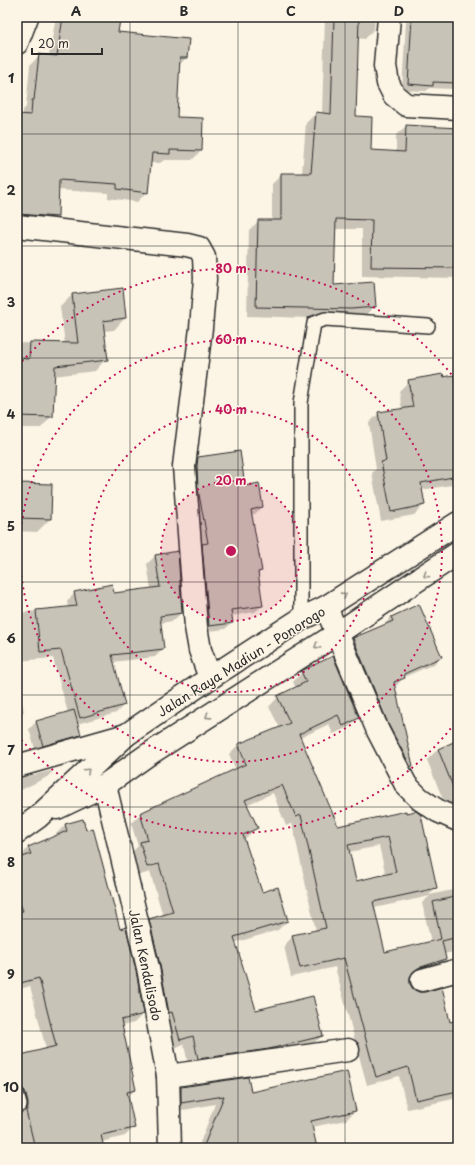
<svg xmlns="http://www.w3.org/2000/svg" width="475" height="1165" font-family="'Playpen Sans',sans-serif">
  <rect width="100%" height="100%" fill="#fcf5e5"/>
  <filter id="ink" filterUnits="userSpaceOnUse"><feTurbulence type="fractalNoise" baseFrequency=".025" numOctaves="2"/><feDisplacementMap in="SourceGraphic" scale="8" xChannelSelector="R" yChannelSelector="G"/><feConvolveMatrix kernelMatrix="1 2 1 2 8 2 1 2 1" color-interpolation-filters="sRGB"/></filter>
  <g filter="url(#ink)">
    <path fill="#0003" fill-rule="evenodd" d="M59,17H95L116,33L186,58L179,65L176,118L202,119L201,151L192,160H164L160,163H150L147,192L137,202L108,198V193L58,190L57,217L47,226L17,223V116L23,115V110L26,107L30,65L39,56H49L55,22Z
      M325,17H375L374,29L365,39L357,38L355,116L370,151L396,152V135L406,126L458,138V278L362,276V229H334L333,286L375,306L365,316L341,319L247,316L249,230L259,221H272V184L282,174H302L306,123L316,113L322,114Z
      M410,17H458V83L452,89L430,88L426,91L402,90L406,21Z
      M72,295L125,318L114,330L103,331L106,359L95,371L53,376L52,416L41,428H17V343L65,344L60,307Z
      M458,375V484L421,490L424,505L414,515L381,521L372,473L376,469L369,423L379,413L402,410L399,391L409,381L443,378Z
      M198,458L244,487L262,507L255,514L251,515L261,571L258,574L262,606L255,612L231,616L232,623L225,629L202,632L191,465Z
      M17,484L50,519L37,532L17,531Z
      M155,556L181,613L173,621L160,623L163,649L155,657L112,662L124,705L116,713L77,724L80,734L72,742L36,752L29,729L37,721L68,713L53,658L17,661V613L68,608L67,601L75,593L113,594L151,589L147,564Z
      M391,617L441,656L434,664L404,677L397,685L394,686L412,766L405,773L346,647L353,639L384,626V625Z
      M458,618V635L454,622Z
      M302,672L358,718L349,727L333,734L329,724L300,738L338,827L405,812L436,887L429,895L458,889V951L444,954L445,959L436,968L409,977V983L412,989L449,1023L458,1021V1094L453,1099L407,1109L399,1076L367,1085L335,967L291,977L284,946L293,936L316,931L292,823L286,826L273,793L246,805L256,828L247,837L243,839L261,893L287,921L278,930L234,943L255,1011L322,1036L312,1045L189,1068L184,1045L171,1049L141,930L150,920L163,916L150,872L137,876L131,853L138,846L131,823L141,814L236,770L229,754L238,745L280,728L269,707L278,697L296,688L293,682ZM379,846L386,876L355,882L349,852ZM430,896L422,903L431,942L384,953L374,908Z
      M17,680L24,711L17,718Z
      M458,741V825L451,819L427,760L438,749Z
      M54,770L47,777L17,792V779Z
      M65,825L143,1014L134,1023L121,1026L135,1090L127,1097L134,1127L125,1136L101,1142L103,1148H24L17,1121L19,1113L17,1104V1057L46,1049L30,986L17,990V860L21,859L20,857L29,847L57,836L56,834Z
      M181,1088L245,1094L355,1111L346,1120L312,1127L316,1148H198L215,1104L173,1112L172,1097Z"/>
    <path fill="#c8c3b7" stroke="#2b2b2b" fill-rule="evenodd" d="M63,17H101L120,20L118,32L189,39L187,58H180L177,117L203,118L202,151L170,150V154L152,153L148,193L117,189V184L59,180L58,217L17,214V114L31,115L32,100H34L39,54L57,56Z
      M334,17H359L356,116L372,117L371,150L405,152L406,125L458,128L455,175H458V268L371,267L372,220L336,219L334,285L374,282L376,307L351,309L256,307L258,220H281V173H311L316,112L331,114Z
      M412,17H458V83L433,82V86L408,84Z
      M123,288L126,318L103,321L108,360L55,366L53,417L17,416V358L29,359L30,342L78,343L72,294Z
      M443,374L444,377L454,375L458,395V476L421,483L425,505L391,512L381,462L386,461L378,412L413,407L408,380Z
      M240,451L245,486L259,483L263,507L251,510L262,571L258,572L263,606L231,610L233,623L209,626L202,544L208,543L198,489L197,466L198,457Z
      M17,483L52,484L51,519L17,518Z
      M178,551L182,613L160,616L164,649L112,655L125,705L80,718L61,650L40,652L36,610L77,606L74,592L112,584L114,593L160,587L155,555Z
      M419,604L442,657L406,673L404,674L405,678L394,682L413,766L411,767L389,726L353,638L393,621L391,617Z
      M333,656L359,718L343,726L338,715L299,734L338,826L406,811V813L416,811L421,815L437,888L373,902L385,952L441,939L433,902L458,896V937L442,941L446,959L418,968L413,972L410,977V984L413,989L419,992H425L442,987L450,1022L458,1020V1091L416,1100L408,1067L376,1077L344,958L300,968L292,935L326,928L301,815L296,817L282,785L245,800L258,828L243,835L262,892L278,887L288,921L234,937L256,1010L313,996L323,1036L269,1049L198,1059L193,1036L180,1040L172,1012L169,1013L160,965L149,919L173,912L159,864L147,867L140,842L148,840L140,813L246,764L238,744L290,723L277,696L306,682L301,671ZM388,837L396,872L356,881L348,845Z
      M74,710L81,735L43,746L36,721Z
      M458,740V797H457L438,749Z
      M83,819L86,830L93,828L120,929L126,927L136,971L144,1014L121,1020L136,1090L127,1092L135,1128L101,1135L104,1148H35L26,1111L28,1108V1103L25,1091L19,1085L17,1077V1056L56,1046L39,978L17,984V912L23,911L17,895V859L31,854L28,847L67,831L65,824Z
      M347,1071L356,1111L311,1121L317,1148H203L224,1096L181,1103V1087L248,1077L251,1092Z"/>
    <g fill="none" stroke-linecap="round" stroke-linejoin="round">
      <defs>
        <path id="lane" d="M301,619V403L314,323L325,319L428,326
          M17,1093L20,1105"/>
        <path id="street" d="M389,17L385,66L388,83L394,95L406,105L458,108
          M17,226L187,245L199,248L204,257L205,279L201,328L184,466L196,627L200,650L210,678
          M326,607L378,731L406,785L420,799L438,811L458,820
          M422,980L458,970
          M168,1076L348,1050"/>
        <path id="secondary" d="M17,43L27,17
          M17,766L126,735
          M105,785L148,968L168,1076L170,1148"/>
        <path id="highway" d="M57,808L105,785L146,756L338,633L458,553
          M17,832L38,817L126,735L210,678L301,619L326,607L458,523"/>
      </defs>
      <use href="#lane" stroke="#2b2b2b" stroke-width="16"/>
      <use href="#street" stroke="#2b2b2b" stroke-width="25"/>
      <use href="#secondary" stroke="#2b2b2b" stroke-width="25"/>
      <use href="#highway" stroke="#2b2b2b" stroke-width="25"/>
      <use href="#lane" stroke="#fcf5e5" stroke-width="13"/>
      <use href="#street" stroke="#fcf5e5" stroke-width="22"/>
      <use href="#secondary" stroke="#fcf5e5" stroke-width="22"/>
      <use href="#highway" stroke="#fcf5e5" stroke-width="22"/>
    </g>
    <defs><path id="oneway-chevron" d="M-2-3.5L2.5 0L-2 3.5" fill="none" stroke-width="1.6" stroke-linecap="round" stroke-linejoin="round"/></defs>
    <g stroke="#949088">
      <use href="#oneway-chevron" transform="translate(426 575) rotate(146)"/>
      <use href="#oneway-chevron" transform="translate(344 595) rotate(-32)"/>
      <use href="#oneway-chevron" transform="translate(317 646) rotate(147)"/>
      <use href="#oneway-chevron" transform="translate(208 716) rotate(147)"/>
      <use href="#oneway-chevron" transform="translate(87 771) rotate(-43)"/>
    </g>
  </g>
  <path fill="none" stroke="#2b2b2b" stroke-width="1" stroke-opacity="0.55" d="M130,17V1148M238,17V1148M345,17V1148M17,134H458M17,246H458M17,358H458M17,470H458M17,582H458M17,695H458M17,807H458M17,919H458M17,1031H458"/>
  <circle cx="231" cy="551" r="70" fill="#c2185b" fill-opacity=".12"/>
  <g fill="none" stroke="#c2185b" stroke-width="2" stroke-dasharray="2 4">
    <circle cx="231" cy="551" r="70"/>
    <circle cx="231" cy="551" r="141"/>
    <circle cx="231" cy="551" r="211"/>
    <path d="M458 719A282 282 0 0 1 18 736M18 366A282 282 0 0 1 458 383"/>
  </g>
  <g text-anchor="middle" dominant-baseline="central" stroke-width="3" stroke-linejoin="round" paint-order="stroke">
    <g font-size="13" fill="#2b2b2b" stroke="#fcf5e5">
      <text transform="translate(241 661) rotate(-32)">Jalan Raya Madiun - Ponorogo</text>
      <text transform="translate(146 965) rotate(78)">Jalan Kendalisodo</text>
    </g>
  </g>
  <circle cx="231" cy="551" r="6" fill="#c2185b" stroke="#fcf5e5" stroke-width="2"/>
  <g font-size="12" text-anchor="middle" font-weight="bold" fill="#c2185b" stroke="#fcf5e5" stroke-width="3" stroke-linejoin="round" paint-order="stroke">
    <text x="231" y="273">80 m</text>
    <text x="231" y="344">60 m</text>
    <text x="231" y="414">40 m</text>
    <text x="231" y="485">20 m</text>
  </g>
  <rect width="475" height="1165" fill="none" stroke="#fcf5e5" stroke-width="44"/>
  <path d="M32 48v6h70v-6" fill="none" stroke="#2b2b2b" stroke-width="2"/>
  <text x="38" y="48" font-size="12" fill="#2b2b2b" stroke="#fcf5e5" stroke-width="3" paint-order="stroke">20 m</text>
  <rect x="22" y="22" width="431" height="1121" fill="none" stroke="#2b2b2b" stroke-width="1.5"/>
  <g font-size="13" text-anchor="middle" font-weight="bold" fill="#2b2b2b">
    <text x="76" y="16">A</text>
    <text x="184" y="16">B</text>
    <text x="291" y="16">C</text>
    <text x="399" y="16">D</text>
    <text x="11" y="83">1</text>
    <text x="11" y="195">2</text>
    <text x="11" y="307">3</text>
    <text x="11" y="419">4</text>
    <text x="11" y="531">5</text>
    <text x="11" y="643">6</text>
    <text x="11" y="755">7</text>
    <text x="11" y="867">8</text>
    <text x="11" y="979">9</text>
    <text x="11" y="1092">10</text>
  </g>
</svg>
